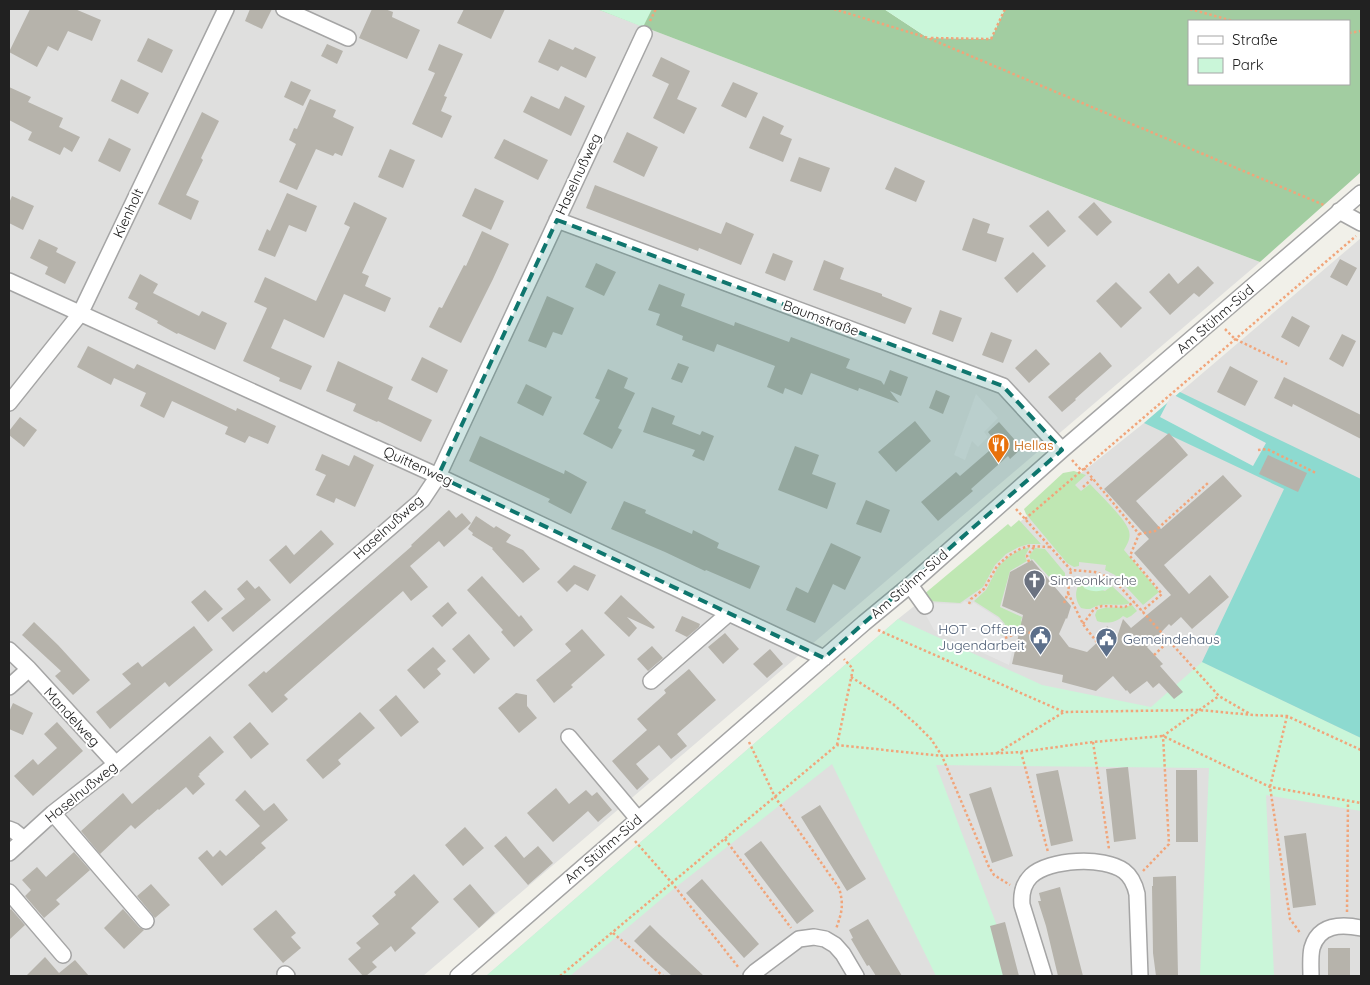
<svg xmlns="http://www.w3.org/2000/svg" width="1370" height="985" font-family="Quicksand,sans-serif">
  <rect width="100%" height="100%" fill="#f1f0e9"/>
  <path fill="#dfdfde" d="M9,9H597L1260,262L423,976H9Z
    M1361,238V976H486L898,619L1144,423Z"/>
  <path fill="#bfe7b3" d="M1074,471L1086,475L1075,485L1081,491L1090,484C1099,494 1126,519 1129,531C1131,539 1127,544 1124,550L1159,592L1143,605L1115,575L1105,570L1106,565L1079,562V566L1074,567L1067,563L1026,514L1024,509L1063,473Z
    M1019,520L1041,544H1029L1019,547L1006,554L995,565L983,587L960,603L928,601L923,595L1008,524L1011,527Z
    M1030,547L1025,556L1027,561L1010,571L1000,607L1022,617L1021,621L1026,624L1021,629L1004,636L998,634L1003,629L1005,624L999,617L974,601L986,590L998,567L1008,557L1020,550Z
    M1035,548L1045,549L1065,573V582L1058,587L1033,559L1031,560L1029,556Z
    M1085,578L1083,583L1105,591L1112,586L1130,603C1121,607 1110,603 1101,605C1090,607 1093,611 1081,608C1073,598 1075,586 1085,578Z
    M1132,605L1137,611L1131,616L1127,618L1123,616C1116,623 1106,624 1097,621L1095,615L1097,610C1108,605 1121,610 1132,605Z"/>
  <path fill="#a2cda1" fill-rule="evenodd" d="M597,9H884L928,38L991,39L1005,9H1361V172L1260,262ZM1189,21H1349V84H1189Z"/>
  <path fill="#caf6d9" d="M597,9H652L643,27Z
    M884,9H1005L991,39L928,38Z
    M1085,578C1095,578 1105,579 1112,586C1103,592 1094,593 1084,588L1083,583Z
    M898,619L1042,685L1151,707L1202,662L1361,738V811L1266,795L1274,976H1200L1209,768L936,765L1016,976H936L832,764L671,891L570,976H486Z"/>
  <path fill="#8ddad0" d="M1180,392L1361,479V738L1202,662L1284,489L1144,423Z"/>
  <path fill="#e5e5e5" d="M976,394L998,418L984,432L988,437L978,447L972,441L965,460L954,455Z
    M1172,394L1266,443L1253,466L1160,417Z
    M965,601L972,605L973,602L998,618L1003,624L1002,628L997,634L1014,643L1009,665L934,630L922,608L930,603L961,604Z"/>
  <path fill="#b6b3ab" d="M30,9H75L101,20L92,41L68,31L58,51L48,46L37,67L9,52Z
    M250,9H272L262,29L245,21Z
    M372,9H385L393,12L392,17L420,30L407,59L359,38Z
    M464,9H505L491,39L457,23Z
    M148,38L173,50L162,73L137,61Z
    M549,39L573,50L575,47L596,57L586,78L561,66L558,71L538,62Z
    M327,44L343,51L337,64L321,56Z
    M439,44L463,54L444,96L447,97L441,111L452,116L442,138L412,124L435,73L428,70Z
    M661,57L690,71L677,99L697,108L684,134L653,118L669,84L652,76Z
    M121,79L149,93L138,114L111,101Z
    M291,81L311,90L303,106L284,97Z
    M733,82L758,93L746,118L721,106Z
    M9,87L31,97L28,102L63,118L59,127L80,137L72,152L64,147L60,155L28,140L32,132L9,120Z
    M531,96L559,109L565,96L585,106L571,136L523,112Z
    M310,99L336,110L333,117L354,127L342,156L335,153L333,156L316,149L297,190L279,182L296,144L289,140L294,128L297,129Z
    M202,112L219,121L201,158L203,160L186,195L199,201L191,220L158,204Z
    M763,116L784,126L780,134L792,139L783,162L749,148Z
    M627,132L658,147L644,177L613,162Z
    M109,138L131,149L120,172L98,161Z
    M504,139L548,160L538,180L494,158Z
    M390,149L415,160L403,188L378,177Z
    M799,157L830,168L821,192L790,181Z
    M895,167L925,181L916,202L885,189Z
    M595,185L721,234L726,222L754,234L741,265L699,248L698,251L586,208Z
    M475,188L504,201L491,230L462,216Z
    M287,193L317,206L306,232L289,225L275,257L258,250L267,229L270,231Z
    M12,196L34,206L23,230L9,223V203Z
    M354,202L387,218L362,273L369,276L365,286L391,298L385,312L344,294L324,338L284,319L271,348L312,366L301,390L279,381L280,378L243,361L267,308L254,302L265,277L316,301L350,227L344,224Z
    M1094,202L1112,222L1097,236L1078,217Z
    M1048,210L1066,231L1048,247L1029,226Z
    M973,218L990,224L987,233L1004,238L996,262L962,250Z
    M482,231L509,244L493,279L461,343L429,327L439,307L442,308L464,265L466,266Z
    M39,239L58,248L56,252L76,262L65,284L45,274L48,267L30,258Z
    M1033,252L1046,266L1017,293L1004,278Z
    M773,253L793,261L785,281L765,273Z
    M1340,259L1357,268L1347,286L1330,277Z
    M824,260L844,268L840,279L882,294V296L912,308L905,324L813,290Z
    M596,263L616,272L604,296L585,287Z
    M1198,266L1214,283L1199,297L1194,293L1170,315L1149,292L1169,273L1178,284Z
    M140,274L158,284L153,293L199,316L202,311L227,323L215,350L178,333L177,334L157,323L158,321L135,309L138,303L128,298Z
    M1116,282L1142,308L1121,328L1096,301Z
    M659,284L685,294L681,306L734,326L735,322L789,342L791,337L850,359L846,368L881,381L884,385L890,370L908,377L901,396L890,391L899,403L859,388L858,391L811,373L802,395L785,388L783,394L767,387L775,366L717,344L714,352L682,340L683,336L656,325L660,314L648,310Z
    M547,296L574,308L562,335L553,332L546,348L528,341Z
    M940,310L962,318L953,342L932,334Z
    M1292,316L1310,326L1299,347L1281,337Z
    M991,332L1012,340L1003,363L982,355Z
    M1342,334L1356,341L1343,367L1329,359Z
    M88,346L134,369L137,364L236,411L237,408L276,426L268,444L249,436L245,443L225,434L228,427L172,401L164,418L140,406L146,393L114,378L111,385L77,367Z
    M1036,349L1050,364L1029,383L1015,368Z
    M1100,352L1112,366L1075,399L1076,400L1062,412L1048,397Z
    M422,357L448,370L437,393L411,380Z
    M338,361L393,387L388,399L432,420L421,442L378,421L377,422L353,411L356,404L326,391Z
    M678,363L689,367L682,383L671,379Z
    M1230,366L1258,381L1245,406L1217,392Z
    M608,369L628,378L624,388L635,393L618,428L622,430L612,449L583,434L600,400L595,398Z
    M1284,377L1361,415V439L1293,404L1292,407L1274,398Z
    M526,384L552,397L543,416L517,403Z
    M936,390L950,396L943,414L929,408Z
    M652,407L675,416L672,424L700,435L702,431L714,436L704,461L692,456L695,450L643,432Z
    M20,417L37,430L24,447L9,435V431Z
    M915,421L931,441L896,472L878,452Z
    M999,422L1022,448L1010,459L1008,456L971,489L973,491L938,521L921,502L956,472L960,476L997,444L988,432Z
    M1169,433L1188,455L1136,501L1161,529L1223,475L1242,496L1164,565L1189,594L1210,575L1229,597L1192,629L1181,617L1171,626L1169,624L1147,647L1163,664L1160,666L1183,692L1174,699L1159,683L1153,688L1147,681L1130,694L1127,690L1126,691L1113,676L1096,691L1062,682L1063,675L1012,664L1023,615L1002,606L1010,572L1032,560L1071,606L1067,619L1066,618L1059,634L1069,647L1087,652L1102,638L1107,626L1117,637L1123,619L1131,628L1171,595L1134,553L1149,539L1104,489Z
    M480,436L564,474L565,470L587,482L571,514L548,502L550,499L469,461Z
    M795,446L819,455L812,474L836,483L827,509L778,490Z
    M322,454L349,466L354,455L374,465L355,507L336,498L334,503L316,495L326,475L315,470Z
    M1268,455L1307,473L1298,492L1259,474Z
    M866,500L890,510L881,533L856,524Z
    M624,501L646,510L645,513L692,534L693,530L719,543L717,548L760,566L750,589L706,570L705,571L665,552L611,529Z
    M449,510L456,518L462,513L471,523L444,547L439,541L410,566L428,587L411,601L403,591L284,695L288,699L272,713L248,685L264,671L266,673L412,546L411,545Z
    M476,516L494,528L496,526L511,535L506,542L523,550L540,569L523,583L492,549L493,548L472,535L473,533L468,529Z
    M321,530L334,544L290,584L269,560L286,545L294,555Z
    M831,543L861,557L845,590L833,584L815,623L786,610L796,587L808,593Z
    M574,565L596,575L588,591L575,584L567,592L557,582Z
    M482,576L519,617L521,615L533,630L514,647L501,632L503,630L467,590Z
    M247,580L255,589L259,586L271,600L233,632L221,618L245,599L237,589Z
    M205,590L223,609L208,622L191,602Z
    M621,595L655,627L653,629L627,617L637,628L629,637L604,613Z
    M448,602L457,613L442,627L432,616Z
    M682,616L700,624L699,627L687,637L675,631Z
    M34,622L58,645L90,680L73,695L55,676L61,671L22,635Z
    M194,626L213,650L169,687L165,682L110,729L96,712L131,684L122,674L138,662L142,667Z
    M582,629L605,655L571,685L573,687L554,703L536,680L571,651L565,644Z
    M725,633L739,649L723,664L708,647Z
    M469,634L490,659L474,674L452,649Z
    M652,646L663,658L648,671L637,659Z
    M433,647L446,661L437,669L441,674L424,689L407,670Z
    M770,649L783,664L767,678L753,664Z
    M689,669L716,700L677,734L687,746L671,759L659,745L636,764L649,779L637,790L612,761L647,730L637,719L666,693L664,690Z
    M516,693L527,695V706L537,718L519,733L498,708Z
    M396,695L419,722L401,737L379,710Z
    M13,703L33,713L23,735L9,729V712Z
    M360,712L375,728L338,760L341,764L323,779L306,760Z
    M57,722L83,751L33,796L14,776L33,759L38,765L57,748L44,734Z
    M250,722L269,744L251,759L233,737Z
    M210,736L224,752L199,774L200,775L198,776L205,784L193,795L186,787L159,810L158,809L135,829L131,825L100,854L81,831L123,793L132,804Z
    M1128,767L1136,839L1114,842L1106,769Z
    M1058,770L1073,841L1051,846L1036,774Z
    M1176,770H1197L1198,842H1176Z
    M991,787L1013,856L992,863L969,794Z
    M556,788L569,804L586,790L592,796L597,792L612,810L598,822L588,811L553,842L527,813Z
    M245,790L264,811L274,803L288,820L261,843L266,848L222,886L198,858L207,850L213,857L220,850L226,856L260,826L235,800Z
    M820,805L866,879L847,891L801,817Z
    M465,827L484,848L463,866L445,845Z
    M1306,833L1316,905L1293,908L1284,836Z
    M506,836L524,858L538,846L553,863L528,885L494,846Z
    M761,841L814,911L797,924L744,854Z
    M74,852L90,870L56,900L60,904L44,918L25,896L31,890L22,880L37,867L46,877Z
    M414,874L439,902L411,928L416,933L395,952L391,946L372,962L377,967L366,976H363L348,959L361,948L356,943L379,924L372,916L396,895L394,892Z
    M1176,876L1178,976H1156L1153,953L1152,886H1153V877Z
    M702,879L759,944L744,958L686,893Z
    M151,884L170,905L155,918L137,896Z
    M470,884L495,913L479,928L453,899Z
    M1060,887L1083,976H1058L1046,926L1038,901H1041L1039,893Z
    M11,909L25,925L9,940V911Z
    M123,909L139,927L144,930L124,949L104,928Z
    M276,910L296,933L291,937L301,948L283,963L253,929Z
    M868,919L902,976H876L869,965L867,966L851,939L853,938L849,930Z
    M1005,922L1019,976H1003L990,926Z
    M650,925L660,935L704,976H672L655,961L634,941Z
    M1328,948H1350V976H1328Z
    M45,957L59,973L75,960L89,976H26Z"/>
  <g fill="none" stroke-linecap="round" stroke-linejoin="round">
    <defs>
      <path id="minor" d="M284,9L348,38
        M1339,211L1361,223
        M557,220L1003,386L1062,450
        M9,281L438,476L824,658
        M9,403L80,314L226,9
        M910,585L925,606
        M9,650L29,669L116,764
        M651,681L728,614
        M9,687L29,669
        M569,737L638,819
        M53,813L146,921
        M9,829L14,831L24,839
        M9,853L53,813L116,764L422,500L438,476L644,34
        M9,892L63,955
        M285,974L287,976
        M458,976L864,623L910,585L1062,450L1361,193
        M751,976L755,972L799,939L814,937L825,939L835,945L843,954L856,976
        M1044,976L1022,905C1021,894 1023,884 1031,876C1049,859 1104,856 1124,871C1132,877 1135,885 1137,894L1140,976
        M1311,976C1311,968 1310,957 1312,948C1319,924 1341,924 1361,928"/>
    </defs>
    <use href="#minor" stroke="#a5a5a5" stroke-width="18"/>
    <path stroke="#f1a57a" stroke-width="2.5" stroke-dasharray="2.5 2.5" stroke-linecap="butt" d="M834,9L928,38L1324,205
      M1190,9L1233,21
      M650,21L656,9
      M1349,33L1361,31
      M931,38L991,39L1005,9
      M1225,329L1235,339L1287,364
      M1258,450L1267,449L1316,473
      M1072,460L1081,470
      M1084,468L1139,534L1130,556L1162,594L1142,611
      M1083,487L1093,478
      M1016,509L1071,570L1095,572L1113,579L1219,696L1250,714
      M1025,519L1356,236
      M1139,534L1155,531L1208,483
      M1029,562L1027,556L1034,547
      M1068,593L1083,624L1099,645
      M1064,603L1068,593L1071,570
      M969,604L971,599L984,589L997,566L1008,556L1020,549L1029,546L1050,547
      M1083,624L1094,609L1102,606L1125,607L1135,602
      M878,630L1064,712L1199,710L1253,715L1287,716L1361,750
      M1005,638L1023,631L1046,637L1048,636
      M1154,655L1169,641
      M851,677L893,704L916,724L931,739L942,756L989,867L994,875L1010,885
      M1287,716L1270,787L1290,919L1301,934
      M749,742L775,797L839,888C844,905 842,912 836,929
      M1093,742L1109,849
      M837,745L853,669L844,659
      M1021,752L1048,852
      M997,753L1064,712
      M725,839L791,928
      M635,841L672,883L739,968
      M1143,871L1169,844L1163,736L1219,696
      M1347,912L1348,801
      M613,933L663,976
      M560,976L837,745L942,756L1021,752L1093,742L1163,736L1270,787L1361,803"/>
    <use href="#minor" stroke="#fff" stroke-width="15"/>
  </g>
  <path fill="#0f766e" fill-opacity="0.2" stroke="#0f766e" stroke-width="4" stroke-dasharray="10 6" stroke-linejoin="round" d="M557,220L1003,386L1062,450L824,658L438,476Z"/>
  <defs>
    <symbol id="restaurant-pin" viewBox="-11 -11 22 30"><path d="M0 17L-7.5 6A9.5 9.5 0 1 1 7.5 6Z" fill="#e8710a" stroke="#fff"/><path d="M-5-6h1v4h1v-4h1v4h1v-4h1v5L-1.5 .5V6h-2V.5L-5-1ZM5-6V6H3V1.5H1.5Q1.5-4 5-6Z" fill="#fff"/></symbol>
    <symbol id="church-pin" viewBox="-11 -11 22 30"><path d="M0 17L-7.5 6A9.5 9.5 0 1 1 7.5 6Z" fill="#6b7280" stroke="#fff"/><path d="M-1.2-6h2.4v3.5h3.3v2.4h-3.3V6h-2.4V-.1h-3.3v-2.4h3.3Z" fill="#fff"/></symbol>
    <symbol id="civic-pin" viewBox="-11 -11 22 30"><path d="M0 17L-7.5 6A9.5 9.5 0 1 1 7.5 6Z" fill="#5c6f8a" stroke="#fff"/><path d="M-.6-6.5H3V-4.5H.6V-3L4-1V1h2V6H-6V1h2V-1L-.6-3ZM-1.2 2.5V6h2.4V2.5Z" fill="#fff"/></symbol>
  </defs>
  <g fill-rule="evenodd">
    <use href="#restaurant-pin" x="986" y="432" width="25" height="34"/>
    <use href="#church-pin" x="1022" y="568" width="25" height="34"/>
    <use href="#civic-pin" x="1028" y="624" width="25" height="34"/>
    <use href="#civic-pin" x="1094" y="626" width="25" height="34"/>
  </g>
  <g text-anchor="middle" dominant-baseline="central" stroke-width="4" stroke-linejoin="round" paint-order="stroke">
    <g font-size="14" fill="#212121" stroke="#fff">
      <text transform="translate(578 174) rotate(-65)">Haselnußweg</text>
      <text transform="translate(128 213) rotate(-65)">Kienholt</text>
      <text transform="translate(821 318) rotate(20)">Baumstraße</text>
      <text transform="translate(1215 319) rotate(-41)">Am Stühm-Süd</text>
      <text transform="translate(418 466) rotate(25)">Quittenweg</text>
      <text transform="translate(388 527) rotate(-42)">Haselnußweg</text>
      <text transform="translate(909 584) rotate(-41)">Am Stühm-Süd</text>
      <text transform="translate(72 717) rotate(47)">Mandelweg</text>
      <text transform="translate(81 792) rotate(-39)">Haselnußweg</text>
      <text transform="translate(603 849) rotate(-41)">Am Stühm-Süd</text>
    </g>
    <g font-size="14" fill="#c56008" stroke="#fff" text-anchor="start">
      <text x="1014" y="445">Hellas</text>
    </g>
    <g font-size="14" fill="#5b616d" stroke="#fff" text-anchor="start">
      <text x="1050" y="580">Simeonkirche</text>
    </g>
    <g font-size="14" fill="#4e5e75" stroke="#fff" text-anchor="end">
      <text x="1025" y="629">HOT - Offene<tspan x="1025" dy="16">Jugendarbeit</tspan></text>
      <text x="1123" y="639" text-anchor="start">Gemeindehaus</text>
    </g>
  </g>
  <rect width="1370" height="985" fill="none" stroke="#212121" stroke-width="20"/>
  <rect x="1188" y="20" width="162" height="65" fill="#ffffff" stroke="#a6a6a6"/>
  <rect x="1198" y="36" width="25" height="8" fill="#ffffff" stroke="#a6a6a6"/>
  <text x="1232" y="45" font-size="15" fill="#212121">Straße</text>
  <rect x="1198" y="58" width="25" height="15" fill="#caf6d9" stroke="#a6a6a6"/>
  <text x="1232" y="70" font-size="15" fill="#212121">Park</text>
</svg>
